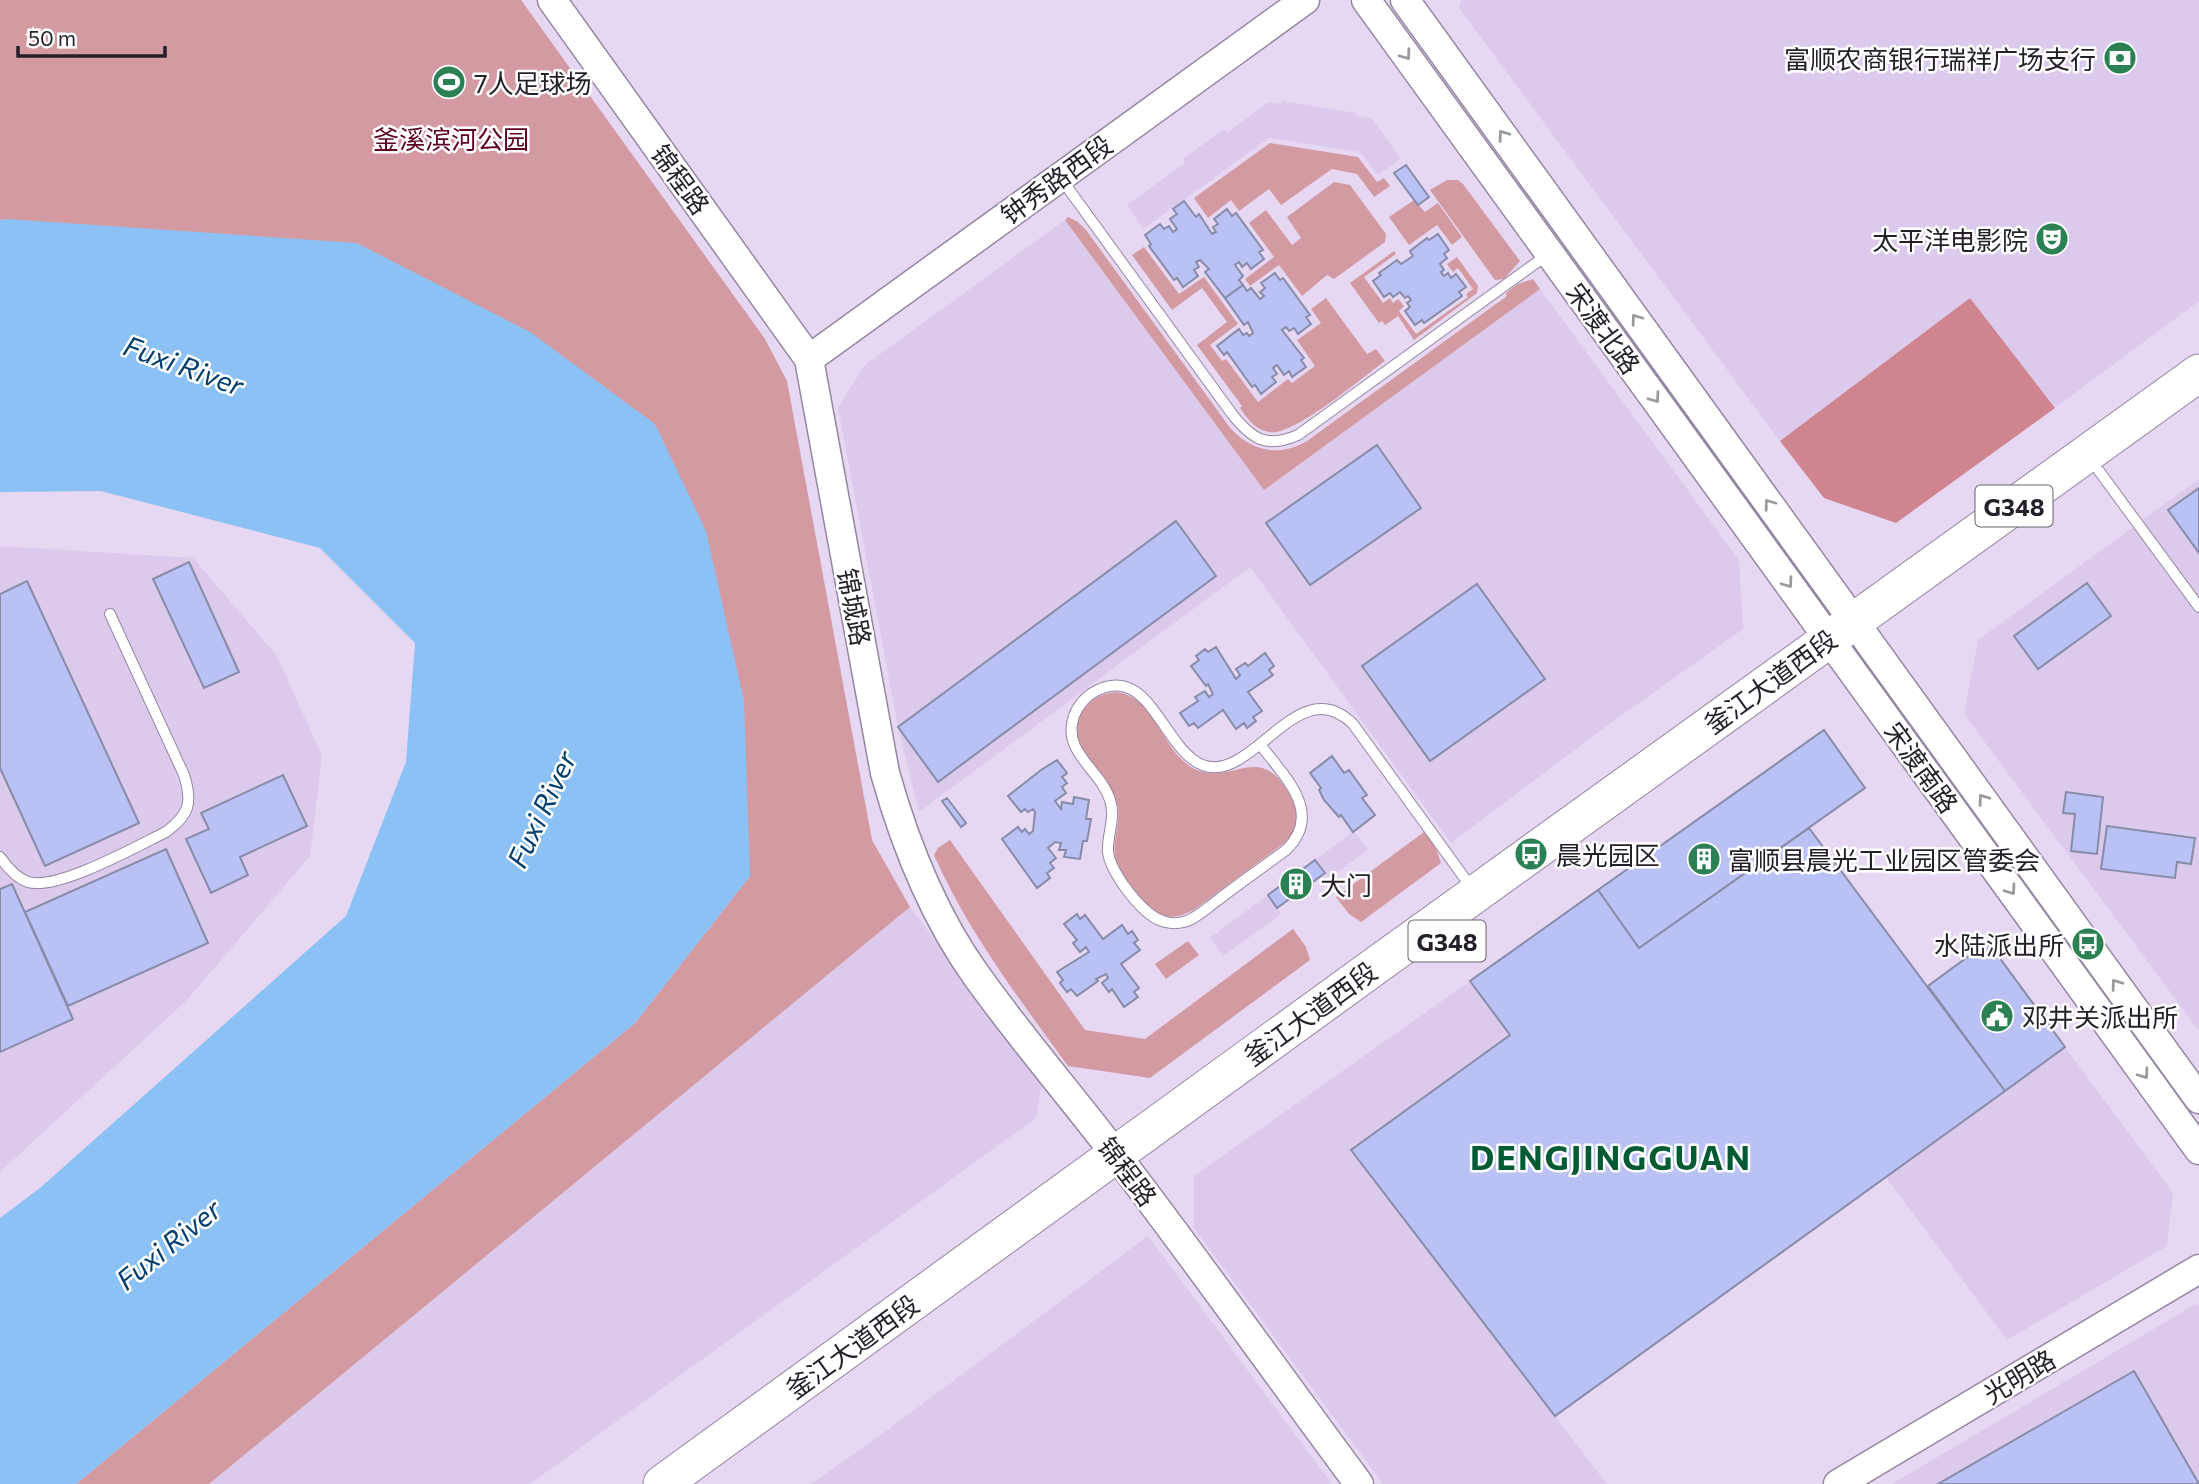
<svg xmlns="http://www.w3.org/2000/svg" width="2199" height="1484" font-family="Commissioner,'Noto Sans SC',sans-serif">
  <rect width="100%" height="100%" fill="#e6d7f3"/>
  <path fill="#dccaec" d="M1461,0H2199V301L2055,408L1970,298L1780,441L1459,8Z
    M1282,101L1356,113L1357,116L1372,119L1401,159L1378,175L1360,152L1269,138L1143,229L1127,205L1185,163L1183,159L1224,129L1227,133L1268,102L1281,104Z
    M1065,220L1264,490L1540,289L1739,560L1743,629L1608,725L1451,843L1250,567L919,812L898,727L838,407L865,365Z
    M2199,479V1031L1964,714L1978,640Z
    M0,546L193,558L277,656L322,756L310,856L186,1001L0,1172Z
    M1354,831L1368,850L1329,878L1315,860Z
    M1268,895L1281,914L1223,956L1210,938Z
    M910,907L1042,1083L1036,1118L530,1484H209Z
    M1470,981L1510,1035L1351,1150L1607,1484H1383L1194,1228V1176Z
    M2065,1047L2173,1193L2167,1246L2007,1340L1885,1176Z
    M1148,1236L1332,1484H811L878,1437Z
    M2196,1304L2199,1305V1484H1892Z"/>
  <path fill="#d49aa2" d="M0,0H521L765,339L787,381L872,840L910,907L209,1484H76L635,1023L750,876L7,219L0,220Z
    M1270,143L1358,157L1377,182L1384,178L1390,186L1374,197L1357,174L1332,169L1281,205L1269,189L1239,211L1231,200L1208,218L1194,198Z
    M1447,180H1458L1463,184L1520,261L1504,279L1495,280L1430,190Z
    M1334,182L1350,185L1386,234L1385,242L1334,279L1327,275L1302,296L1279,265L1250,286L1245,279L1274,257L1249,223L1266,210L1292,245L1301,238L1287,217Z
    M1414,200L1425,212L1438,203L1462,237L1452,245L1437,225L1409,245L1389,217Z
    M1068,217L1078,222L1086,230L1231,429C1253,452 1280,457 1307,441L1507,296L1506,293L1518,284L1533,279L1540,289L1264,490L1065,220Z
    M1144,247L1179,294L1204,277L1238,324L1210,345L1222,361L1226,359L1258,402L1288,379L1292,383L1315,366L1297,340L1321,323L1311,309L1326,298L1367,354L1376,349L1385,361C1363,377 1293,437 1269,432C1255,430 1247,418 1240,408L1242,406L1197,345L1227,322L1202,288L1172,310L1132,255Z
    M1394,251L1396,254L1364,277L1383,303L1390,298L1393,303L1398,299L1404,306L1399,311L1416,334L1468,297L1466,294L1473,289L1458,268L1453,272L1447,264L1457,257L1478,286L1477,293L1414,340L1398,316L1385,325L1382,321L1379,323L1350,283Z
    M1117,692C1155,698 1161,748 1191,767C1232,791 1260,734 1293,801C1299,815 1296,829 1287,841L1195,909C1162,928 1149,909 1130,884C1124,875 1117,867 1115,856C1112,838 1122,821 1117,803C1109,772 1059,744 1084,709C1092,698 1104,693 1117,692Z
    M1424,832L1436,848L1441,863L1361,922L1349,914L1336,897Z
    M950,840L1085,1030L1145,1039L1293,929L1306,947L1310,960L1150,1078L1068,1066C1018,997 968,932 934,855L938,848Z
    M1188,941L1199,955L1166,979L1155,964Z"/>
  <path fill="#cf8490" d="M1970,298L2055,408L1896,523L1824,498L1780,441Z"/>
  <path fill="#8bc1f4" d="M7,219L357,243L530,332L655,424L706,531L744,701L750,876L635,1023L76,1484H0V1218L40,1188L346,916L406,762L415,643L320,548L101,491L0,492V220Z"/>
  <path fill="#b9c1f5" stroke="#888ca8" stroke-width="2" d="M1406,165L1429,197L1418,205L1394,173Z
    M1184,201L1196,217L1199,214L1212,234L1216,232L1213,227L1218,224L1214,219L1227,209L1232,216L1236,213L1263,250L1259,252L1264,259L1251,269L1247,263L1242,267L1239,262L1235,265L1243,276L1239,280L1243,285L1225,298L1205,272L1209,269L1200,260L1196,262L1199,267L1194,270L1198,276L1183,287L1177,278L1174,280L1149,246L1151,244L1145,235L1160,224L1164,229L1169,226L1173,232L1177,229L1170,219L1177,214L1173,209Z
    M1438,234L1449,250L1444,254L1447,258L1440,264L1444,270L1441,272L1444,276L1448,273L1451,278L1456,274L1466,287L1459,292L1462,296L1424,323L1422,320L1415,325L1405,311L1410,307L1407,303L1411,300L1408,296L1405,298L1400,292L1393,297L1390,293L1384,297L1373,281L1381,275L1379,273L1397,260L1401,264L1413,256L1410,251L1427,238L1429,240Z
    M1275,273L1280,280L1283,278L1310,315L1306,317L1311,324L1298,334L1294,328L1289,331L1286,327L1282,330L1304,358L1301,360L1306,367L1292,377L1289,371L1284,375L1277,365L1273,368L1277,374L1272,377L1276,382L1261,394L1255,385L1252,387L1227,352L1224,355L1217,346L1239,329L1243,335L1247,333L1249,336L1253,333L1248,322L1244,325L1225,298L1243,285L1247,291L1251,288L1260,299L1264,296L1260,292L1265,288L1261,283Z
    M1377,445L1421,508L1310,585L1266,523Z
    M2199,488V553L2168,510Z
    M1176,521L1216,576L938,782L898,727Z
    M189,562L239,672L204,688L153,579Z
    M27,581L139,823L45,866L0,768V594Z
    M2087,583L2111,616L2038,669L2014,636Z
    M1477,584L1545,679L1430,761L1362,666Z
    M1216,647L1236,679L1240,675L1236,669L1245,663L1248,666L1265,653L1274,666L1269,670L1273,675L1248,692L1262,711L1253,717L1256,721L1247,728L1244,723L1236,729L1223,710L1198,728L1194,723L1189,726L1180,713L1198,701L1195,697L1205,691L1209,697L1213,694L1208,684L1206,686L1191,666L1199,660L1196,656L1205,649L1208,652Z
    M1824,730L1865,788L1639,948L1598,890Z
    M1332,756L1344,773L1349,770L1367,795L1362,798L1375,815L1353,832L1341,815L1339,817L1324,800L1319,790L1321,788L1310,773Z
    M1057,760L1067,773L1062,777L1067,783L1062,787L1066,793L1055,801L1061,809L1062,802L1073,804L1074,797L1089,800L1086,819H1091L1087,841H1083L1080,859L1064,857L1066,850H1059L1061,843L1055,842L1048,848L1056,858L1050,863L1054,868L1047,873L1050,878L1037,888L1002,839L1018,827L1022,832L1025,829L1029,834L1033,831L1035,812L1033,809L1028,812L1025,809L1021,812L1008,796L1041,770Z
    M283,775L307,826L240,857L248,875L211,893L186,839L209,829L201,813Z
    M2066,792L2103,797L2097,854L2071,851L2075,814L2063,813Z
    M947,798L966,823L961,827L942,801Z
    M2107,826L2195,838L2191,864L2177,862L2175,878L2101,869Z
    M1809,828L2005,1091L1555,1416L1351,1150L1510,1035L1470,981L1598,890L1639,948Z
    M166,849L208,943L68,1006L25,912Z
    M1315,860L1325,873L1277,908L1268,895Z
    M12,884L73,1019L0,1052V889Z
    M1077,914L1080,919L1085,915L1103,939L1122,925L1128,934L1132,931L1138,940L1134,943L1140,950L1121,964L1139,988L1134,992L1138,997L1124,1007L1112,989L1109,992L1102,983L1108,978L1106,974L1096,979L1098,981L1077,996L1071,989L1067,992L1060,983L1063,980L1057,972L1089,952L1086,947L1080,952L1073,943L1077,940L1064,924Z
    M1988,942L2065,1047L2005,1091L1928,986Z
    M2134,1371L2199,1484H1938Z"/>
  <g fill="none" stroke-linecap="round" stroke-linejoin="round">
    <defs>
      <path id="lane" d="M1062,180L1232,414C1252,439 1266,449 1298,435L1547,255
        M2099,471L2199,607
        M1260,744C1283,776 1325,812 1286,850C1263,867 1240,883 1218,900C1208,907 1198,917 1187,921C1181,923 1173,924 1166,922C1145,919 1110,873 1108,852C1107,834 1116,818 1110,800C1101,770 1061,752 1074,716C1077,707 1085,697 1094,692C1161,654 1167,793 1232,763C1272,745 1308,680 1353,724L1471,887
        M0,857C7,867 16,878 28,882C57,891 137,846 166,832C189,815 193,803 184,775L110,614"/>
      <path id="secondary" d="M552,0L809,359L885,773C905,844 933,915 976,975C1023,1041 1077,1103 1126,1168C1205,1272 1281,1379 1359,1484
        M1366,0L2199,1150
        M1405,0L2199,1099
        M809,359L1305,0
        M1838,1484L2199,1269"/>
      <path id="highway" d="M662,1484L1378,964L2199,373"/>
    </defs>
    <use href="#lane" stroke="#9487a1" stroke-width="12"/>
    <use href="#secondary" stroke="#9487a1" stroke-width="31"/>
    <use href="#highway" stroke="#9487a1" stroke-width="39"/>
    <use href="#lane" stroke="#fff" stroke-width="10"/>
    <use href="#secondary" stroke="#fff" stroke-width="28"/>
    <use href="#highway" stroke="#fff" stroke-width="37"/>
  </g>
  <defs><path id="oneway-chevron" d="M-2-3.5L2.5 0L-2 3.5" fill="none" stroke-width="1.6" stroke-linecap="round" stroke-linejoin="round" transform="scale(1.75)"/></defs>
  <g stroke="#9c9a9f">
    <use href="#oneway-chevron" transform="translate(1406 55) rotate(54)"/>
    <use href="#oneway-chevron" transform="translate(1503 135) rotate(-126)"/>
    <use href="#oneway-chevron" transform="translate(1636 319) rotate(-126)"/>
    <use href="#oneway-chevron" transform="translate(1655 398) rotate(54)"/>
    <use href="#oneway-chevron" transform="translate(1769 504) rotate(-126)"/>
    <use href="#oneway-chevron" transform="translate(1788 583) rotate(54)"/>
    <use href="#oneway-chevron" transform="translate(1983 799) rotate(-126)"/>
    <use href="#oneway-chevron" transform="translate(2011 890) rotate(54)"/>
    <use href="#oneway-chevron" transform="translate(2116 984) rotate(-126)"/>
    <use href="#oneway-chevron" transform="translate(2144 1074) rotate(54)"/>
  </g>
  <defs>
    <symbol id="bank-disc" viewBox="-11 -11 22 22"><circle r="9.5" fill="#2c8154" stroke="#fff"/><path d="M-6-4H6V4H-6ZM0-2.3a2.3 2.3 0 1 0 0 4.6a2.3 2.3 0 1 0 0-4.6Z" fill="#fff"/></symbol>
    <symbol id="stadium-disc" viewBox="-11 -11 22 22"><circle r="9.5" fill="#2c8154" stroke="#fff"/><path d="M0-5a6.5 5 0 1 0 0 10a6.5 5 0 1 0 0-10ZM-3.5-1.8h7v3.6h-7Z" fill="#fff"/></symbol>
    <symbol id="theatre-disc" viewBox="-11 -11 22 22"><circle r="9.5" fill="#2c8154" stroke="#fff"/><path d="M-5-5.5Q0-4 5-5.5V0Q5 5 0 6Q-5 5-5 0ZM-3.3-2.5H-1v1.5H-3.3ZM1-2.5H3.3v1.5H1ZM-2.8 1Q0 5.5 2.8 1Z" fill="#fff"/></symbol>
    <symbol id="bus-disc" viewBox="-11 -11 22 22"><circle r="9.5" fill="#2c8154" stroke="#fff"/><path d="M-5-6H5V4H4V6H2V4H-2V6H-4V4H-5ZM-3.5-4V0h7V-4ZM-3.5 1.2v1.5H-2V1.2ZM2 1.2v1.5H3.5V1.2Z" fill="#fff"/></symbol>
    <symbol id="building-disc" viewBox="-11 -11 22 22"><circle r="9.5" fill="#2c8154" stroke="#fff"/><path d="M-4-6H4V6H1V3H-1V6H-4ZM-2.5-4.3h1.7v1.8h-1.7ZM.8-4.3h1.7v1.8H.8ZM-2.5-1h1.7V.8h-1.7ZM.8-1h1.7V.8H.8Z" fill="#fff"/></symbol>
    <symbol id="civic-disc" viewBox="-11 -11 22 22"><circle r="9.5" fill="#2c8154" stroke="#fff"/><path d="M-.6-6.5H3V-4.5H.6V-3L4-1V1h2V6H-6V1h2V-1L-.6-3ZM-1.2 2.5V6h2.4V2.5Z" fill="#fff"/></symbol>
  </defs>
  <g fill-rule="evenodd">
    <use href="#bank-disc" x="2101" y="39" width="38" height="38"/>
    <use href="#stadium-disc" x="430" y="63" width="38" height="38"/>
    <use href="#theatre-disc" x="2033" y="220" width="38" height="38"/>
    <use href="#bus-disc" x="1512" y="835" width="38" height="38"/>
    <use href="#building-disc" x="1685" y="840" width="38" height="38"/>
    <use href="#building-disc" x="1277" y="865" width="38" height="38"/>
    <use href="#bus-disc" x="2069" y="925" width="38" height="38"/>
    <use href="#civic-disc" x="1978" y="997" width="38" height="38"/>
  </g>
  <g text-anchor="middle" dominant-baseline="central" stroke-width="5" stroke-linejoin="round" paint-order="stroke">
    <g fill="#fff" stroke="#666269" stroke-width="2">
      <rect x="1975.5" y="485.5" width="77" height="41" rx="5"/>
      <rect x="1408.5" y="920.5" width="77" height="41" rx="5"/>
    </g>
    <g font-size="24" font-weight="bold" fill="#241f29">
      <text x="2014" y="506">G348</text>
      <text x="1447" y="941">G348</text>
    </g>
    <g font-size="26" fill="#241f29" stroke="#fff" text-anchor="start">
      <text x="2096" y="58" text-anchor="end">富顺农商银行瑞祥广场支行</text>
      <text x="474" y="82">7人足球场</text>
      <text x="2028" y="239" text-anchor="end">太平洋电影院</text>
      <text x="1556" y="854">晨光园区</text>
      <text x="1728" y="859">富顺县晨光工业园区管委会</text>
      <text x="1320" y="884">大门</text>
      <text x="2064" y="944" text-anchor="end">水陆派出所</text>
      <text x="2022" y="1016">邓井关派出所</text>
    </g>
    <g font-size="26" fill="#5d0021" stroke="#fff">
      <text x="451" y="138">釜溪滨河公园</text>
    </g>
    <g font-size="26" fill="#241f29" stroke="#fff">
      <text transform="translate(681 179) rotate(54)">锦程路</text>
      <text transform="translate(1056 179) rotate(-36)">钟秀路西段</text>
      <text transform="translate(1604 328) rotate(54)">宋渡北路</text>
      <text transform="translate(855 607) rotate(79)">锦城路</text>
      <text transform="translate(1770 681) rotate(-36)">釜江大道西段</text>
      <text transform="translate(1922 767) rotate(54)">宋渡南路</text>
      <text transform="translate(1310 1013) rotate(-36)">釜江大道西段</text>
      <text transform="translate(1128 1171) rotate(53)">锦程路</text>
      <text transform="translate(852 1346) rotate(-36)">釜江大道西段</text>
      <text transform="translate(2019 1376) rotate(-31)">光明路</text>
    </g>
    <g font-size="28" font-style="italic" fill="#003f6d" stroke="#fff">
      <text transform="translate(184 365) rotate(20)">Fuxi River</text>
      <text transform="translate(541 809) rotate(-65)">Fuxi River</text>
      <text transform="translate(168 1244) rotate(-39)">Fuxi River</text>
    </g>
    <g font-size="33" font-weight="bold" letter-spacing="2" fill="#005a33" stroke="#fff">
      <text x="1611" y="1156">DENGJINGGUAN</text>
    </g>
  </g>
  <path d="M18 46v10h147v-10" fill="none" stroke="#241f29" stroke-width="3.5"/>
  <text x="28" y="46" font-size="21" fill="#241f29" stroke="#ffffff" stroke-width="5" paint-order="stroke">50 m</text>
</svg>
